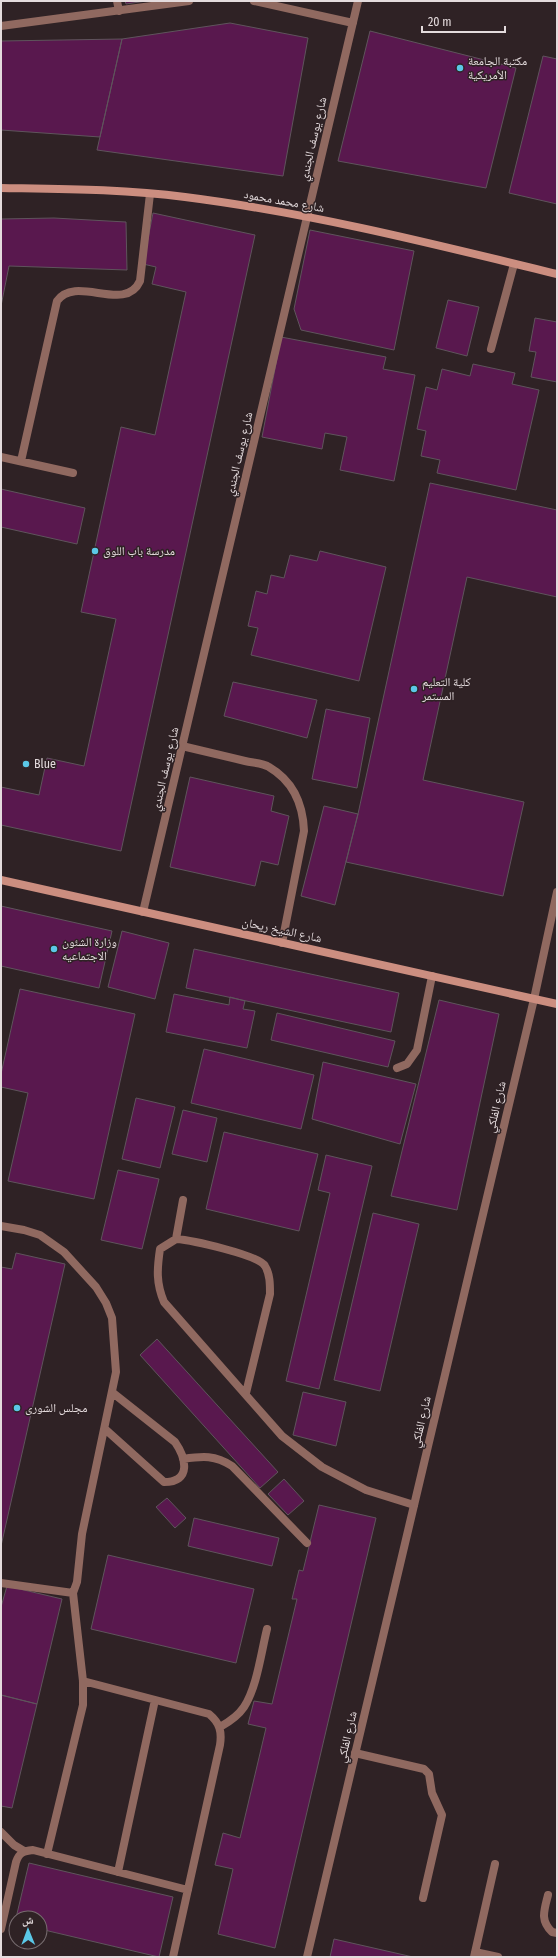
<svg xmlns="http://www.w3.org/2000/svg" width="558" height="1958" font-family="'Fira Sans Condensed','Noto Naskh Arabic',sans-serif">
  <rect width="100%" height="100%" fill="#2f2225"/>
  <path fill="#59184e" stroke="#5f545c" d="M125,1H146L126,4Z
    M230,23L308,38L283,176L97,150L122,39Z
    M370,31L516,68L486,188L338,161Z
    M122,39L100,137L1,130V41Z
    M543,56L557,59V204L509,193Z
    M153,213L255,235L121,851L1,825V787L39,795L47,758L84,766L116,619L81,612L121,427L155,435L186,292L152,284L156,267L143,264Z
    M54,218L126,222L127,270L9,266L1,306V219Z
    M310,230L414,251L394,350L301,330L294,309Z
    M448,300L479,307L467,356L436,348Z
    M535,318L557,322V382L531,377L536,352L529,351Z
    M281,337L386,357L383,369L415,375L394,481L340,470L347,437L325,433L322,449L262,437Z
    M473,364L515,373L512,384L539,390L516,490L437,473L440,460L421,456L426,431L417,429L426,387L437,390L442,369L470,376Z
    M430,483L557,510V597L467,577L423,780L524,802L503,896L346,862L358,814Z
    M1,489L85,508L77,544L1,527Z
    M320,551L386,567L359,681L251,655L258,628L248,626L256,591L267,594L271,575L284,578L290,555L317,561Z
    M233,682L317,700L307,738L224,716Z
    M326,709L370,718L357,788L312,779Z
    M190,777L274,796L271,811L289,816L278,865L261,861L255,886L170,867Z
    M324,806L358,814L335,905L301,896Z
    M1,906L112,931L99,988L1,966Z
    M122,931L169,943L155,999L108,987Z
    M194,949L399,993L391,1032L186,988Z
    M20,989L135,1014L94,1199L8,1181L28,1093L1,1087V1074Z
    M174,994L229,1005L230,997L245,1001L243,1009L255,1011L247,1048L166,1032Z
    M439,1000L499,1014L457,1210L391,1196Z
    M277,1013L395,1041L388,1067L271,1040Z
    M204,1049L314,1075L301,1129L191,1103Z
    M323,1062L416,1084L400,1144L312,1119Z
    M136,1098L175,1107L160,1168L122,1159Z
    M183,1110L217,1118L207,1162L172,1154Z
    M224,1132L318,1154L299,1231L206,1209Z
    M326,1155L372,1166L319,1389L286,1381L330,1193L318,1190Z
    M118,1170L159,1179L142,1249L101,1240Z
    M373,1213L419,1224L380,1391L334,1380Z
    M16,1253L65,1264L1,1546V1267L12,1269Z
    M157,1339L278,1472L260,1488L140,1355Z
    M303,1392L346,1402L336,1446L293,1435Z
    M284,1479L304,1501L288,1515L268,1494Z
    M167,1498L186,1518L175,1528L156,1507Z
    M319,1505L376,1518L275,1948L218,1934L233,1869L215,1865L223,1833L240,1838L266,1728L248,1724L254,1701L272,1704L297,1599H292L299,1570L303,1571Z
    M194,1518L279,1538L272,1566L188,1546Z
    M108,1555L254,1589L236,1663L91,1629Z
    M7,1586L62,1599L37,1704L1,1695V1607Z
    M1,1695L37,1704L12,1808L1,1806Z
    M29,1863L173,1897L159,1957L40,1929V1918H16Z
    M334,1939L413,1957H330Z"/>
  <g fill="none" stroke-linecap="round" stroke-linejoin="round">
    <path stroke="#906960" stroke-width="8" d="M491,349L514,264
      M1,457L73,473
      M21,461L57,301C76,274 125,314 140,281L150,194
      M182,746C203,751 224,756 245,761C253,763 263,763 269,767C293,781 303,805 304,831L282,943
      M397,1068L407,1064L417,1050L432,976
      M1,1226L24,1230L40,1235L64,1252L96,1287L106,1303L112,1318L116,1372L82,1534L77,1582L73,1593L83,1681V1705L47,1854
      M176,1239L183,1200
      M246,1393L270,1294C270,1284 270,1274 265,1266C259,1255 191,1240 176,1239L160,1249C157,1269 156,1283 164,1302L282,1436L322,1467L366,1490L414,1505
      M105,1429L164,1482C192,1482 186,1458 175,1442L113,1393
      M183,1459C203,1456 215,1455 232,1466L307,1543
      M1,1583L73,1593
      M83,1681L209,1714C220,1723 222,1732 220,1745L173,1957
      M220,1727C229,1722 238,1716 244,1707C257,1687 261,1653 267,1629
      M355,1753L424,1769L429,1774L432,1793L442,1815L423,1898
      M1,1832L14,1845L24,1851
      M118,1872L155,1700
      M548,1895C544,1911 540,1920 552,1932L557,1933
      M1,1929L16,1862C19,1853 23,1851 33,1850L188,1890
      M475,1952L498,1957
      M474,1957L495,1864"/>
    <path stroke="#906960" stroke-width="8" d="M117,1L119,11
      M254,1L353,23
      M1,26L189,1
      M143,912L358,1
      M307,1957L534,999L557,892"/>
    <path stroke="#cc8e80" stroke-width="8" d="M1,188C62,189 124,189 185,197C311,213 434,244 557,274
      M1,880L557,1004"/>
  </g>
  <g fill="#5bc8e7" stroke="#2f2225" stroke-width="1.5">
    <circle cx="460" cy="68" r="4"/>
    <circle cx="95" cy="551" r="4"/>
    <circle cx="414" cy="689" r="4"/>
    <circle cx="26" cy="764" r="4"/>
    <circle cx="54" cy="949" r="4"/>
    <circle cx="17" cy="1408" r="4"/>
  </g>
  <g text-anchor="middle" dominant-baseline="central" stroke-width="3" stroke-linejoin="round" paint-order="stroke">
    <g font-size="12" fill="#e4dbdd" stroke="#2f2225" text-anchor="start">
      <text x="468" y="61">مكتبة الجامعة<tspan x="468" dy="14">الأمريكية</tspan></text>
      <text x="103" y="551">مدرسة باب اللوق</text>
      <text x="422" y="682">كلية التعليم<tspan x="422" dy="14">المستمر</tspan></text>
      <text x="34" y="764">Blue</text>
      <text x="62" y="942">وزارة الشئون<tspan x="62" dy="14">الاجتماعيه</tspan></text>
      <text x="25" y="1408">مجلس الشورى</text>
    </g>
    <g font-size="12" fill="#e4dbdd" stroke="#2f2225">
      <text transform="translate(313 139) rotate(-77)">شارع يوسف الجندي</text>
      <text transform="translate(284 201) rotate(10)">شارع محمد محمود</text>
      <text transform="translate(239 454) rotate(-77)">شارع يوسف الجندي</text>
      <text transform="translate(165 769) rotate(-77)">شارع يوسف الجندي</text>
      <text transform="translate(282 930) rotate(12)">شارع الشيخ ريحان</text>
      <text transform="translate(496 1107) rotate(-77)">شارع الفلكي</text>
      <text transform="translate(421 1422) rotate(-77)">شارع الفلكي</text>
      <text transform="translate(347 1737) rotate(-77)">شارع الفلكي</text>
    </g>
  </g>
  <rect width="558" height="1958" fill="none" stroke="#e4dbdd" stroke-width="4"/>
  <g transform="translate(28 1930) rotate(359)"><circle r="19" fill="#2f2225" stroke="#776c6f"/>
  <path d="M0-3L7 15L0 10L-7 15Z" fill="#5bc8e7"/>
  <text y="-6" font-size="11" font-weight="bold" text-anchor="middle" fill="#e4dbdd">ش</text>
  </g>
  <path d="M422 26v6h83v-6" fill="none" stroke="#e4dbdd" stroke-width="2"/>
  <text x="428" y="26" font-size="12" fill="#e4dbdd" stroke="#2f2225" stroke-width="3" paint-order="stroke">20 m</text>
</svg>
